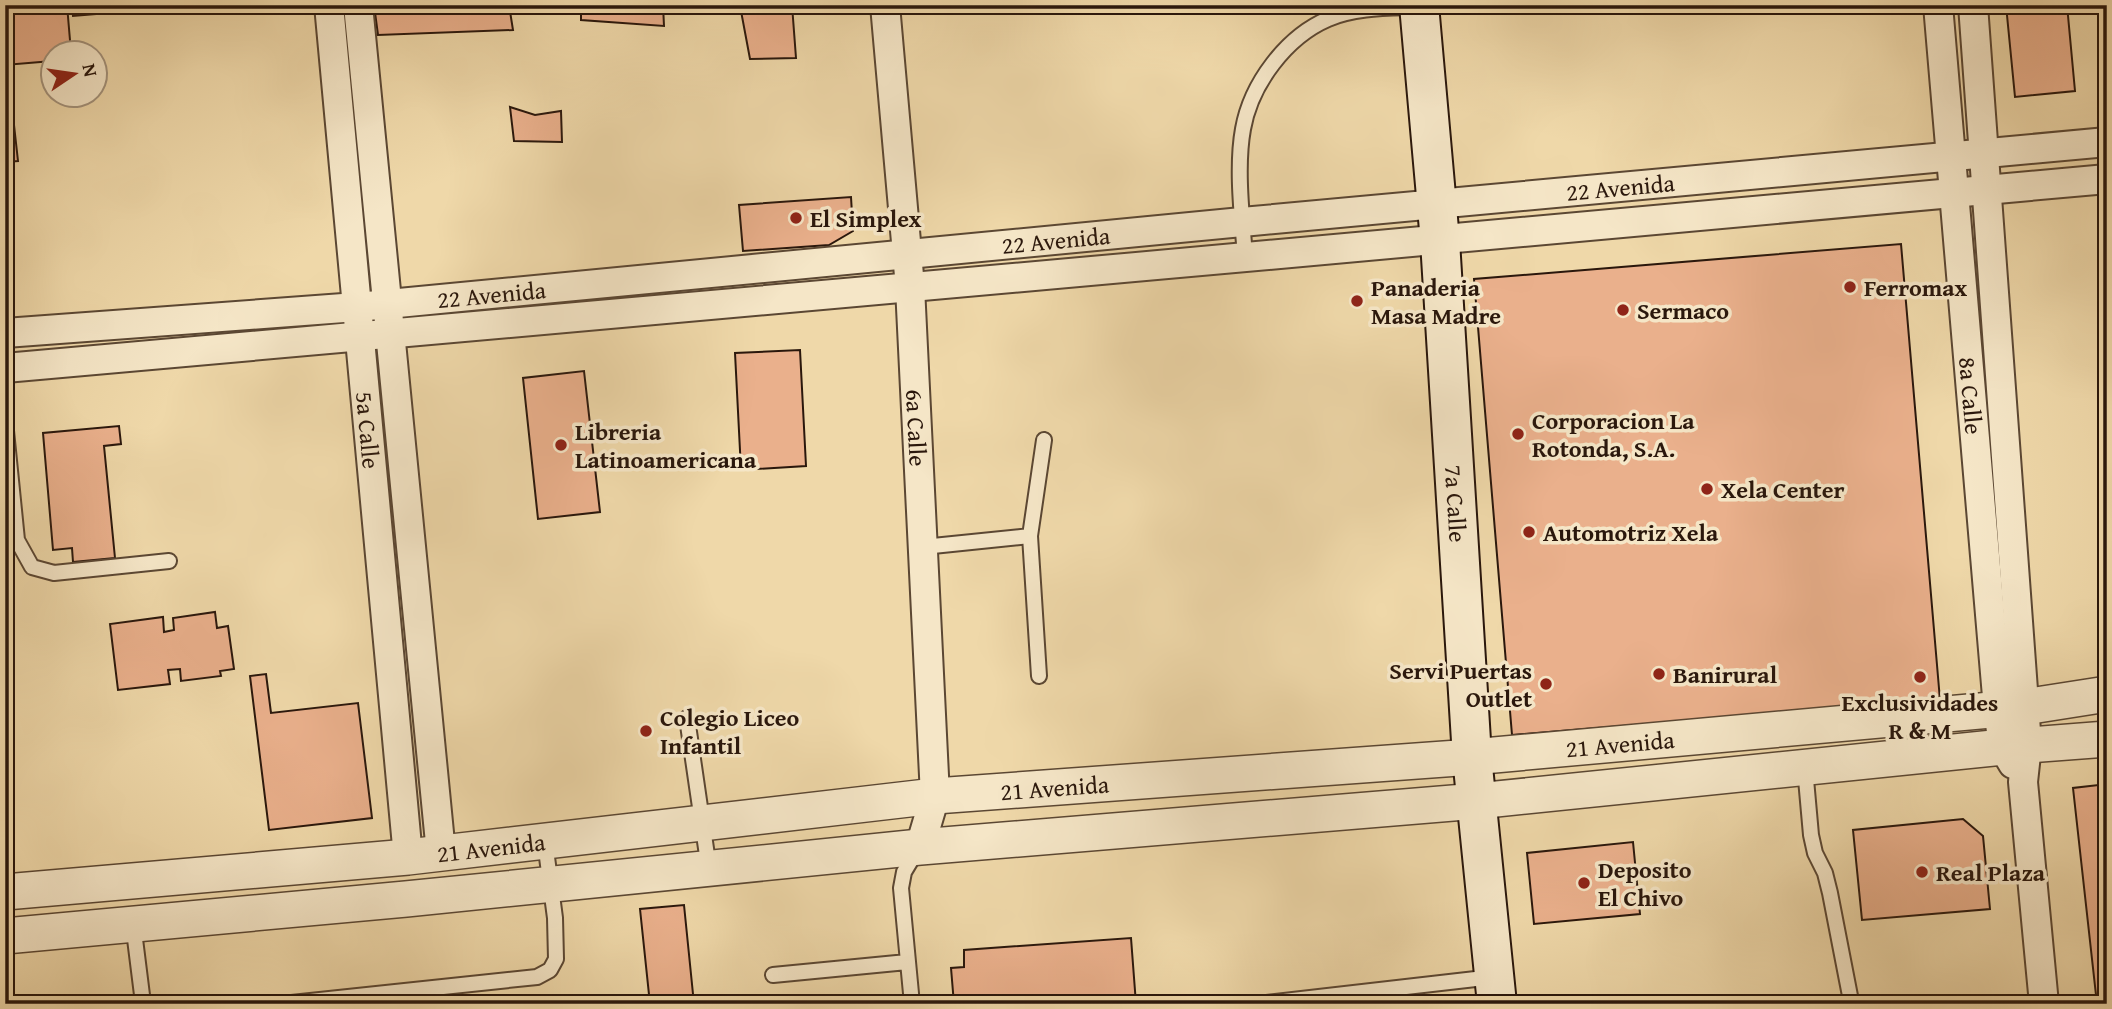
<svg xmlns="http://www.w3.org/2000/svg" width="2112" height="1009" font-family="'Gentium Book Plus',serif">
  <rect width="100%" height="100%" fill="#efd8a9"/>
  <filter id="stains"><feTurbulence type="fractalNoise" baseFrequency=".00286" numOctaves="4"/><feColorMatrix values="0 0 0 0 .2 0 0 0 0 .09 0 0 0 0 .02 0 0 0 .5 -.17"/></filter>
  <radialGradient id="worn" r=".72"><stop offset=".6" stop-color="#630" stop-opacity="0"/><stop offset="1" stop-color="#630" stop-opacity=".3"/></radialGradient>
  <path fill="#eab08c" stroke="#2a170c" stroke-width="2" d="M5,5H67L71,52H52V61L5,65Z
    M72,5H206L73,16Z
    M374,5H509L513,30L378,35Z
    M581,5H663L664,26L581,20Z
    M766,5H792L796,58L750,59L741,11Z
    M2006,5H2067L2075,91L2015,97Z
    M12,107L18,161L5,162V108Z
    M510,107L535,115L561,111L562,142L514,141Z
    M851,197L853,231L829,245L743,251L739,205Z
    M1901,244L1940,700L1512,735L1474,279Z
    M800,350L806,466L741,470L735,353Z
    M584,371L600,512L538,519L523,378Z
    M119,426L121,444L104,446L115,558L73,562L72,548L53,550L43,433Z
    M215,612L217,628L228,626L234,669L220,671L221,676L181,681L180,669L168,670L170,684L118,690L110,624L163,617L164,632L174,630L173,618Z
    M266,674L271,713L358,703L372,818L269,830L250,676Z
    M2107,784V1004H2097L2073,788Z
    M1963,819L1983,836L1990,909L1862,920L1853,830Z
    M1633,842L1640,914L1534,924L1527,853Z
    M684,905L694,1004H650L640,909Z
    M1131,938L1136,1004H954L951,968L964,967V950Z
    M498,1000V1004H454Z"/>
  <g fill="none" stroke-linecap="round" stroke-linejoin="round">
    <defs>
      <path id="service" d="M1245,256C1242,217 1236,167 1243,129C1251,84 1286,37 1328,19C1355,7 1389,8 1417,7
        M5,421L17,540L32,567L54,573L169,561
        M1030,536L1039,676
        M923,547L1030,536L1044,440
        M687,718L709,869
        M1805,768L1811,835L1815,853L1825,873L1830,893L1851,1001
        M133,923L142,995
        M773,975L907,962
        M282,1004L537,977L550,970L556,959L555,918L545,842
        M912,1004L901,888L904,872L916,852
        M1258,1004L1493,977"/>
      <g id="minor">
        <path id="s1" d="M329,5L408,857"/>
        <path d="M358,5L441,853"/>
        <path id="s2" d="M885,5L910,287L935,796L920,847"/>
        <path id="s3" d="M1938,5L1998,708L2003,747L2013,764"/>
        <path d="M1973,5L2027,745L2023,782L2044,1004"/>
        <path id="s4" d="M5,333L357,307L1242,222L2107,142"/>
        <path d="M5,368C705,300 1407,248 2107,179"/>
      </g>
      <g id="tertiary">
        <path id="s5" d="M5,892L408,857L935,796L1472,757L2024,707L2107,694"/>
        <path d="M5,936L406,899L920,847L1477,801L2003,747L2107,739"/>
      </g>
      <g id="secondary">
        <path id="s6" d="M1419,5L1440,241L1472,757L1497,1004"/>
      </g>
    </defs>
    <use href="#service" stroke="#5b4733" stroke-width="18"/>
    <use href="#minor" stroke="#5b4733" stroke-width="32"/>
    <use href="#tertiary" stroke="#5b4733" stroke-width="38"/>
    <use href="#secondary" stroke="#2a170c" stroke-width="42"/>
    <use href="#service" stroke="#f5e6c7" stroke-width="14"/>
    <use href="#minor" stroke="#f5e6c7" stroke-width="28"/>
    <use href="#tertiary" stroke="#f5e6c7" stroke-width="35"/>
    <use href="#secondary" stroke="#f5e6c7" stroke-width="38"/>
  </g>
  <g fill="#8f2418" stroke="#f5e6c7" stroke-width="2.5">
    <circle cx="796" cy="218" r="7"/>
    <circle cx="1850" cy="287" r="7"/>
    <circle cx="1357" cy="301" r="7"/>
    <circle cx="1623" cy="310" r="7"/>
    <circle cx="1518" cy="434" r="7"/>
    <circle cx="561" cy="445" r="7"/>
    <circle cx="1707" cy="489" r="7"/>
    <circle cx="1529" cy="532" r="7"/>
    <circle cx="1659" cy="674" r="7"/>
    <circle cx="1920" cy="677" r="7"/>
    <circle cx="1546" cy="684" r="7"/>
    <circle cx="646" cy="731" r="7"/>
    <circle cx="1922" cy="872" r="7"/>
    <circle cx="1584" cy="883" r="7"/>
  </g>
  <g text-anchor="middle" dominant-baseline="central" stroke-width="7" stroke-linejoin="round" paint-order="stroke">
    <g font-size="24" fill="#2a170c" stroke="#f5e6c7">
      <text stroke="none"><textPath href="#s4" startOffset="1622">22 Avenida</textPath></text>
      <text stroke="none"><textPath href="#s4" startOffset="1055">22 Avenida</textPath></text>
      <text stroke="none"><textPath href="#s4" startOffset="488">22 Avenida</textPath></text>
      <text stroke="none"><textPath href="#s3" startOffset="392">8a Calle</textPath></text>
      <text stroke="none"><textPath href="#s2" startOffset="424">6a Calle</textPath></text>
      <text stroke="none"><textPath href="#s1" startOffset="427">5a Calle</textPath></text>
      <text stroke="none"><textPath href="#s6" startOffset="500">7a Calle</textPath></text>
      <text stroke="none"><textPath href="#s5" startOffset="1622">21 Avenida</textPath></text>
      <text stroke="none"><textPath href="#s5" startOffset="1055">21 Avenida</textPath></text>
      <text stroke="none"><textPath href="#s5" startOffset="488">21 Avenida</textPath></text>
    </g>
    <g font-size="24" font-weight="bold" fill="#2a170c" stroke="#f5e6c7" text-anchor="start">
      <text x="810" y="218">El Simplex</text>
      <text x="1371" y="287">Panaderia<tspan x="1371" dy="28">Masa Madre</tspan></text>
      <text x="1864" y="287">Ferromax</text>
      <text x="1637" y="310">Sermaco</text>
      <text x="1532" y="420">Corporacion La<tspan x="1532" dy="28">Rotonda, S.A.</tspan></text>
      <text x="575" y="431">Libreria<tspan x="575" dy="28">Latinoamericana</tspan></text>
      <text x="1721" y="489">Xela Center</text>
      <text x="1543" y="532">Automotriz Xela</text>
      <text x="1532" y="670" text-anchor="end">Servi Puertas<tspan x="1532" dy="28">Outlet</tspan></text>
      <text x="1673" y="674">Banirural</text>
      <text x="1920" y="702" text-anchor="middle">Exclusividades<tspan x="1920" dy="28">R &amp; M</tspan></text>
      <text x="660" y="717">Colegio Liceo<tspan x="660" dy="28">Infantil</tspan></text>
      <text x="1598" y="869">Deposito<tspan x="1598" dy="28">El Chivo</tspan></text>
      <text x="1936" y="872">Real Plaza</text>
    </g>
  </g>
  <rect width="2112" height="1009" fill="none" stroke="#efd8a9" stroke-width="28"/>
  <rect x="7" y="7" width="2098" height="995" fill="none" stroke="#2a170c" stroke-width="3.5"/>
  <rect x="14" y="14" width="2084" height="981" fill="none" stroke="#2a170c" stroke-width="2"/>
  <g transform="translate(74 74) rotate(77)"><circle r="33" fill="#f5e6c7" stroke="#a4937c" stroke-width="2"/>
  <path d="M0-5L12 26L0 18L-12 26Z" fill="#8f2418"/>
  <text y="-10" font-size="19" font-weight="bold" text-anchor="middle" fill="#2a170c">N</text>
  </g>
  <rect width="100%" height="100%" filter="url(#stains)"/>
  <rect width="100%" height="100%" fill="url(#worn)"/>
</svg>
